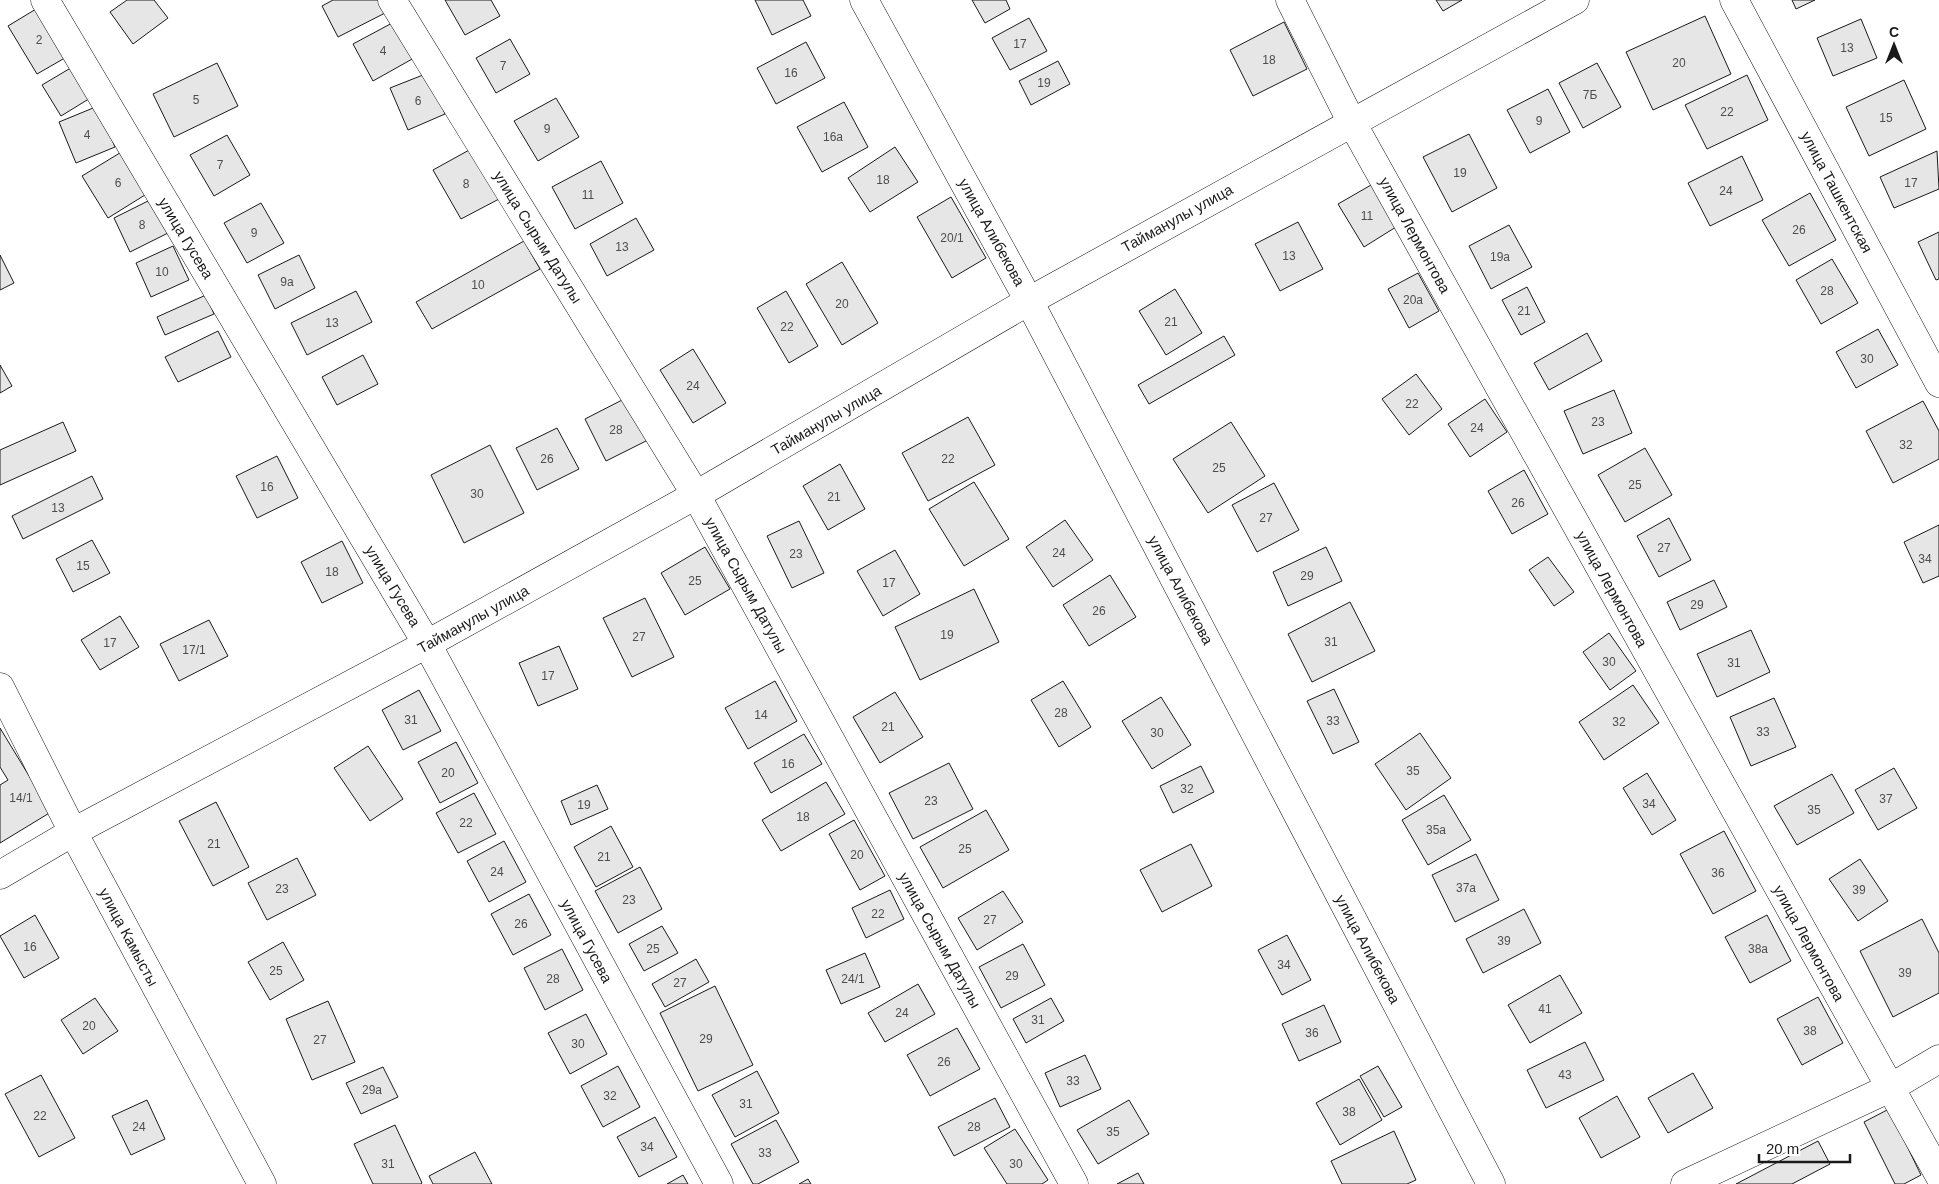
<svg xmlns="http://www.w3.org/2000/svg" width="1939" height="1184" font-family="Helvetica,sans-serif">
  <rect width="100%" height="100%" fill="#fff"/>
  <path fill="#e6e6e6" stroke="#1a1a1a" d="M127,0H154L168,18L133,44L110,12Z
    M333,0H383L389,11L338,37L322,6Z
    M445,0H491L500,16L465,35Z
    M755,0H803L811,16L772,35Z
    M972,0H1006L1010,9L985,23Z
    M1436,0H1462L1443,11Z
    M1792,0H1815L1796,9Z
    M41,6L70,55L37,74L8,26Z
    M1705,16L1731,74L1653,110L1626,52Z
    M1029,18L1047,51L1010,70L992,38Z
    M1861,19L1877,58L1833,76L1817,38Z
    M394,22L414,58L373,81L353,44Z
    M1284,22L1307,69L1253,96L1230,50Z
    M510,39L530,74L496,93L476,58Z
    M806,42L825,78L776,104L757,68Z
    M1058,61L1070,84L1031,105L1019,81Z
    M217,63L238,106L174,137L153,94Z
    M1597,63L1621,107L1583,128L1559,83Z
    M74,66L92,97L61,116L42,85Z
    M428,73L445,114L408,130L390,88Z
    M1747,75L1768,120L1707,149L1685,105Z
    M1904,80L1926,129L1869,156L1846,107Z
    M1548,89L1570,132L1530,153L1507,110Z
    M556,98L579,137L538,161L514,121Z
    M844,102L868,147L822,172L797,127Z
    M98,106L115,147L76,163L59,122Z
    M1469,134L1497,188L1452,212L1423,157Z
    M227,135L250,175L214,196L190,155Z
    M895,147L918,182L870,212L848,178Z
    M128,148L153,190L108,218L82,176Z
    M471,149L499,199L461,219L433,170Z
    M1937,151L1939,189L1894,208L1880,177Z
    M1742,156L1763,200L1710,226L1688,183Z
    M601,161L623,203L575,229L552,187Z
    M1371,185L1396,227L1364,247L1338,204Z
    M1810,193L1836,240L1789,266L1762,220Z
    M951,197L986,258L952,278L917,217Z
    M154,198L170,232L130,252L114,218Z
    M261,203L284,243L247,263L224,223Z
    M636,218L654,250L607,276L590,244Z
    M1298,222L1323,269L1280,291L1255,244Z
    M1509,225L1532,267L1491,289L1469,246Z
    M1939,232V279L1936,280L1918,242Z
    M524,241L540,269L432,329L416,302Z
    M173,246L189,280L151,297L136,263Z
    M0,255L14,283L0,290Z
    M299,255L315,288L275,309L258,275Z
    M1832,259L1858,303L1821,324L1796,280Z
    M842,262L878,323L842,345L806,284Z
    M1418,273L1439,311L1409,328L1388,289Z
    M1527,287L1545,322L1521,335L1502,300Z
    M1175,289L1202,333L1166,355L1139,311Z
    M356,291L372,322L307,355L291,323Z
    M786,291L818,346L789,363L757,308Z
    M206,295L214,314L165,335L157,317Z
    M1878,329L1898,365L1856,388L1836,352Z
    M218,331L231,357L178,382L165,357Z
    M1587,333L1602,361L1549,390L1534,363Z
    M1224,336L1235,355L1149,404L1138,385Z
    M693,349L726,403L693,423L660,370Z
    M363,355L378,384L337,405L322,377Z
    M0,365L12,386L0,393Z
    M1416,374L1442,409L1409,435L1382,399Z
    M1614,390L1632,433L1583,454L1564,411Z
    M626,398L648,440L606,461L585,419Z
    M1485,399L1507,432L1470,457L1448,424Z
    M1923,401L1939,431V459L1893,483L1866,431Z
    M968,417L995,465L928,501L902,453Z
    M63,422L76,451L0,485V450Z
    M1231,422L1265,476L1208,513L1173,459Z
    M557,428L579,469L537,490L516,448Z
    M490,445L524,513L464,543L431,475Z
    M1645,448L1672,495L1625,522L1598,475Z
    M277,456L298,498L257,518L236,476Z
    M840,464L865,509L828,530L803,486Z
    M1524,470L1548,514L1512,534L1488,491Z
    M92,476L103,499L23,539L12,516Z
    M974,482L1009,539L964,566L929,509Z
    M1274,483L1299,530L1257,552L1232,505Z
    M1669,518L1691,560L1659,577L1637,536Z
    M1065,520L1093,560L1053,587L1026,547Z
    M799,521L824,573L792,588L767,536Z
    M1939,525V576L1923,583L1904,542Z
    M92,540L110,573L73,592L56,559Z
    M342,541L363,583L322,603L301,562Z
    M705,547L730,589L685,615L661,573Z
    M1326,547L1342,581L1288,606L1273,572Z
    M895,550L920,594L883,616L857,571Z
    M1548,557L1574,592L1554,606L1529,570Z
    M1110,575L1136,617L1089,646L1063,605Z
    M1714,580L1727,607L1680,630L1667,602Z
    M974,589L999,642L920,680L895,627Z
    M645,598L674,657L632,677L603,618Z
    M1350,602L1375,651L1312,682L1288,634Z
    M120,616L139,647L100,670L81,640Z
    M209,620L228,656L179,681L160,644Z
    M1751,630L1770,672L1717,697L1697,654Z
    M1609,633L1636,671L1610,690L1583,652Z
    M559,646L578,689L538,706L519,663Z
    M775,681L797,721L748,749L725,708Z
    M1063,681L1091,727L1059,747L1031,700Z
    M1633,685L1659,723L1604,760L1579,722Z
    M1334,689L1359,742L1333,754L1307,701Z
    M419,690L441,731L403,750L382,710Z
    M895,692L923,737L880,763L853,717Z
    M1161,697L1191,745L1152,769L1122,721Z
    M1774,698L1796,747L1751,766L1730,717Z
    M0,728L51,812L0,843V785L8,780L0,767Z
    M1420,733L1451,778L1406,810L1375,764Z
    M804,734L822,764L771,793L754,763Z
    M456,742L478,783L440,803L418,762Z
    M368,746L403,799L370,821L334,768Z
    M949,763L973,809L913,839L889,793Z
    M1201,766L1214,792L1173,813L1160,786Z
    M1894,768L1917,808L1878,830L1855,790Z
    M1647,773L1676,820L1652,835L1623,788Z
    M1832,774L1854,813L1797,845L1774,806Z
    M826,782L845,814L781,851L762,820Z
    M597,785L608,809L571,825L561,801Z
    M474,793L496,834L458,853L436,813Z
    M1444,795L1471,840L1428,865L1402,820Z
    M216,802L249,867L213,886L179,821Z
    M986,810L1009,850L943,888L920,847Z
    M854,820L885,876L860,890L829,834Z
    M611,826L633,867L596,887L574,847Z
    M1724,831L1756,891L1713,914L1680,854Z
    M504,841L526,882L489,902L467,861Z
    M1191,844L1212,886L1162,912L1140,870Z
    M1476,854L1499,900L1455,922L1432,875Z
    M297,858L316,895L267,920L248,883Z
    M1860,859L1888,901L1858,921L1829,879Z
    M640,867L662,909L618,933L595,891Z
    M890,890L904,919L866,938L852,908Z
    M1003,891L1023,922L977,950L958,918Z
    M529,894L551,935L513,955L491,914Z
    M1524,909L1541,943L1483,973L1466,939Z
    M35,915L59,958L24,978L0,936Z
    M1767,915L1791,961L1750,983L1725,937Z
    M1922,919L1939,953V993L1893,1017L1860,951Z
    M662,926L678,953L644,971L629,944Z
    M1287,935L1311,980L1282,995L1258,950Z
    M283,942L304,980L270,1000L248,962Z
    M1023,944L1045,985L1001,1008L979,967Z
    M562,949L583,990L545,1010L524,968Z
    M865,953L880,987L841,1004L826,970Z
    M696,959L709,982L665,1007L652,984Z
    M1560,975L1582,1013L1530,1043L1508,1005Z
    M918,984L935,1014L885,1042L868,1013Z
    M715,986L753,1065L698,1091L660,1013Z
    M1818,997L1843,1043L1802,1065L1777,1019Z
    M95,998L118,1031L83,1054L61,1020Z
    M1051,998L1064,1021L1026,1043L1013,1019Z
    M328,1001L355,1062L312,1080L286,1019Z
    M1324,1005L1341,1042L1299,1061L1282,1024Z
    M586,1014L607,1054L570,1074L548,1033Z
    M957,1028L980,1069L930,1096L907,1055Z
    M1585,1042L1604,1080L1546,1108L1527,1070Z
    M1085,1055L1101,1089L1060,1107L1045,1073Z
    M618,1066L640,1107L603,1127L581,1086Z
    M1378,1066L1402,1107L1384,1117L1360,1076Z
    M383,1067L398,1097L361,1114L346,1083Z
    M757,1071L779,1113L735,1137L712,1095Z
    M1693,1073L1713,1108L1668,1133L1648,1098Z
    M41,1075L75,1138L39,1157L5,1094Z
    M1359,1079L1382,1120L1340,1145L1316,1103Z
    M1617,1096L1640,1137L1601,1158L1579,1118Z
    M995,1098L1010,1127L954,1156L938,1127Z
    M147,1100L165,1139L131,1155L112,1116Z
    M1129,1100L1149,1134L1098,1164L1077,1130Z
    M1889,1109L1921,1175L1904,1184H1895L1864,1122Z
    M655,1117L677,1157L639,1177L617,1137Z
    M776,1120L799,1162L758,1184H753L731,1144Z
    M395,1125L422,1183L421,1184H373L354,1144Z
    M1015,1129L1048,1180L1042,1184H1007L984,1148Z
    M1394,1131L1416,1180L1407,1184H1342L1331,1161Z
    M1818,1141L1830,1164L1792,1184H1736Z
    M475,1152L492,1184H433L429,1176Z
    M1138,1173L1144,1184H1117Z
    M683,1175L688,1184H667Z
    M808,1179L811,1184H799Z"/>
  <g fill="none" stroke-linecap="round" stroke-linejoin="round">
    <defs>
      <path id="minor" d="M45,0L427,644L719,1184
        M392,0L696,495L1074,1184
        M864,0L1029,301
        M1290,0L1351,121L1939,1175
        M1734,0L1939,383
        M0,875L73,832L262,1184
        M1685,1184L1890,1088L1939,1059"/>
      <path id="tertiary" d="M1029,301L1491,1184
        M0,687L73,832L427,644L696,495L1029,301L1575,0"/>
    </defs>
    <use href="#minor" stroke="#1a1a1a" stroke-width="29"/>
    <use href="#tertiary" stroke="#1a1a1a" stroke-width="29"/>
    <use href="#minor" stroke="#fff" stroke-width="28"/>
    <use href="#tertiary" stroke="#fff" stroke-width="28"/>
  </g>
  <g text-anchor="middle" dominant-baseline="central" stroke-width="4" stroke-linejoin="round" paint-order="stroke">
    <g font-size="12" fill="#4d4d4d">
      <text x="39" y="40">2</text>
      <text x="1020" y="44">17</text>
      <text x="1847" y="48">13</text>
      <text x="383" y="51">4</text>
      <text x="1269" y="60">18</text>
      <text x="1679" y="63">20</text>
      <text x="503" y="66">7</text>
      <text x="791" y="73">16</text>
      <text x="1044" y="83">19</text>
      <text x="1590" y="95">7Б</text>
      <text x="196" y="100">5</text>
      <text x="418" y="101">6</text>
      <text x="1727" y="112">22</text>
      <text x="1886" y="118">15</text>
      <text x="1539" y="121">9</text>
      <text x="547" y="129">9</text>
      <text x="87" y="135">4</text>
      <text x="833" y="137">16а</text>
      <text x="220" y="165">7</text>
      <text x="1460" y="173">19</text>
      <text x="883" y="180">18</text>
      <text x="118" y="183">6</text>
      <text x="1911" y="183">17</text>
      <text x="466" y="184">8</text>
      <text x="1726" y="191">24</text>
      <text x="588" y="195">11</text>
      <text x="1367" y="216">11</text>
      <text x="142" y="225">8</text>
      <text x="1799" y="230">26</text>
      <text x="254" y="233">9</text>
      <text x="952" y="238">20/1</text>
      <text x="622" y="247">13</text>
      <text x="1289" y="256">13</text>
      <text x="1500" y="257">19а</text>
      <text x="162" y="272">10</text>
      <text x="287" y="282">9а</text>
      <text x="478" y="285">10</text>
      <text x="1827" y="291">28</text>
      <text x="1413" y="300">20а</text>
      <text x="842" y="304">20</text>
      <text x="1524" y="311">21</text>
      <text x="1171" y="322">21</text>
      <text x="332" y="323">13</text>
      <text x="787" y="327">22</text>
      <text x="1867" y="359">30</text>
      <text x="693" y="386">24</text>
      <text x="1412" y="404">22</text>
      <text x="1598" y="422">23</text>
      <text x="1477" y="428">24</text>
      <text x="616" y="430">28</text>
      <text x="1906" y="445">32</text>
      <text x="547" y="459">26</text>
      <text x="948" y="459">22</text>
      <text x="1219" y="468">25</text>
      <text x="1635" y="485">25</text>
      <text x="267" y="487">16</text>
      <text x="477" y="494">30</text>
      <text x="834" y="497">21</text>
      <text x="1518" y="503">26</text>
      <text x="58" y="508">13</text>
      <text x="1266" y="518">27</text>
      <text x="1664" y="548">27</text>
      <text x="1059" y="553">24</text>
      <text x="796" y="554">23</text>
      <text x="1925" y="559">34</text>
      <text x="83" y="566">15</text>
      <text x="332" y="572">18</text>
      <text x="1307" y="576">29</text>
      <text x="695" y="581">25</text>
      <text x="889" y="583">17</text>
      <text x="1697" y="605">29</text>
      <text x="1099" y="611">26</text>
      <text x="947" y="635">19</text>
      <text x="639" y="637">27</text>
      <text x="1331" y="642">31</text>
      <text x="110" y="643">17</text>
      <text x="194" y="650">17/1</text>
      <text x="1609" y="662">30</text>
      <text x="1734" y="663">31</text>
      <text x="548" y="676">17</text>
      <text x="1061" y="713">28</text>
      <text x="761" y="715">14</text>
      <text x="411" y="720">31</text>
      <text x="1333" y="721">33</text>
      <text x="1619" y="722">32</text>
      <text x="888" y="727">21</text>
      <text x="1763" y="732">33</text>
      <text x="1157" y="733">30</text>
      <text x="788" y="764">16</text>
      <text x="1413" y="771">35</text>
      <text x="448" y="773">20</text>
      <text x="1187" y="789">32</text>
      <text x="21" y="798">14/1</text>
      <text x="1886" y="799">37</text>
      <text x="931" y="801">23</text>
      <text x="1649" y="804">34</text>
      <text x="584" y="805">19</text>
      <text x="1814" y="810">35</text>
      <text x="803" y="817">18</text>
      <text x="466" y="823">22</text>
      <text x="1436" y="830">35а</text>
      <text x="214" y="844">21</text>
      <text x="965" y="849">25</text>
      <text x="857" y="855">20</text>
      <text x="604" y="857">21</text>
      <text x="497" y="872">24</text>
      <text x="1718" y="873">36</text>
      <text x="1466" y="888">37а</text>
      <text x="282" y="889">23</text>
      <text x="1859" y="890">39</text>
      <text x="629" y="900">23</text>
      <text x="878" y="914">22</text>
      <text x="990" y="920">27</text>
      <text x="521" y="924">26</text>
      <text x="1504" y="941">39</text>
      <text x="30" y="947">16</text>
      <text x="653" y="949">25</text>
      <text x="1758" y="949">38а</text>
      <text x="1284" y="965">34</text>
      <text x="276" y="971">25</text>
      <text x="1905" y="973">39</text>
      <text x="1012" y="976">29</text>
      <text x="553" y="979">28</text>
      <text x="853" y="979">24/1</text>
      <text x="680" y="983">27</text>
      <text x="1545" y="1009">41</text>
      <text x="902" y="1013">24</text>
      <text x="1038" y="1020">31</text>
      <text x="89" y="1026">20</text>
      <text x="1810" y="1031">38</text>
      <text x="1312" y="1033">36</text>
      <text x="706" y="1039">29</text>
      <text x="320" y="1040">27</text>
      <text x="578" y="1044">30</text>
      <text x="944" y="1062">26</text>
      <text x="1565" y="1075">43</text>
      <text x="1073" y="1081">33</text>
      <text x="372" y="1090">29а</text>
      <text x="610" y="1096">32</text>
      <text x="746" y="1104">31</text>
      <text x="1349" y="1112">38</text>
      <text x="40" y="1116">22</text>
      <text x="139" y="1127">24</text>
      <text x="974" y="1127">28</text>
      <text x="1113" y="1132">35</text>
      <text x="647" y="1147">34</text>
      <text x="765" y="1153">33</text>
      <text x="388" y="1164">31</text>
      <text x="1016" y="1164">30</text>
    </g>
    <g font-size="15" fill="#1a1a1a" stroke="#fff">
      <text transform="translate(1837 192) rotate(62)">улица Ташкентская</text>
      <text transform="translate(1177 218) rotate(-29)">Тайманулы улица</text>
      <text transform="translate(992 232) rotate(61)">улица Алибекова</text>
      <text transform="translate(1415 235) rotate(61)">улица Лермонтова</text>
      <text transform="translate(538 237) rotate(58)">улица Сырым Датулы</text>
      <text transform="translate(186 238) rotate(59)">улица Гусева</text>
      <text transform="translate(826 420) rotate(-30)">Тайманулы улица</text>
      <text transform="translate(746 585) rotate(61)">улица Сырым Датулы</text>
      <text transform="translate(393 586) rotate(59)">улица Гусева</text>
      <text transform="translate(1612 589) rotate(61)">улица Лермонтова</text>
      <text transform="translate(1181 590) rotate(62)">улица Алибекова</text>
      <text transform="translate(473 619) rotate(-29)">Тайманулы улица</text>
      <text transform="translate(129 937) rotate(62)">улица Камысты</text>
      <text transform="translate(940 940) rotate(61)">улица Сырым Датулы</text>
      <text transform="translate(587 941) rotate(62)">улица Гусева</text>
      <text transform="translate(1809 943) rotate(61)">улица Лермонтова</text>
      <text transform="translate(1368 949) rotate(62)">улица Алибекова</text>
    </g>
  </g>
  <g transform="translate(1894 45)" stroke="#ffffff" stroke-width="4" paint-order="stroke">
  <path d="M0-4L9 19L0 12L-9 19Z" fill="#1a1a1a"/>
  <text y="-8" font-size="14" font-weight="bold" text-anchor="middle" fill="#1a1a1a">С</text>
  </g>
  <path d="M1759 1154v8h91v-8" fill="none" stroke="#1a1a1a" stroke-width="2.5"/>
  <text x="1766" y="1154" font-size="15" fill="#1a1a1a" stroke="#ffffff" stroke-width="4" paint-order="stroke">20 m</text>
</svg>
